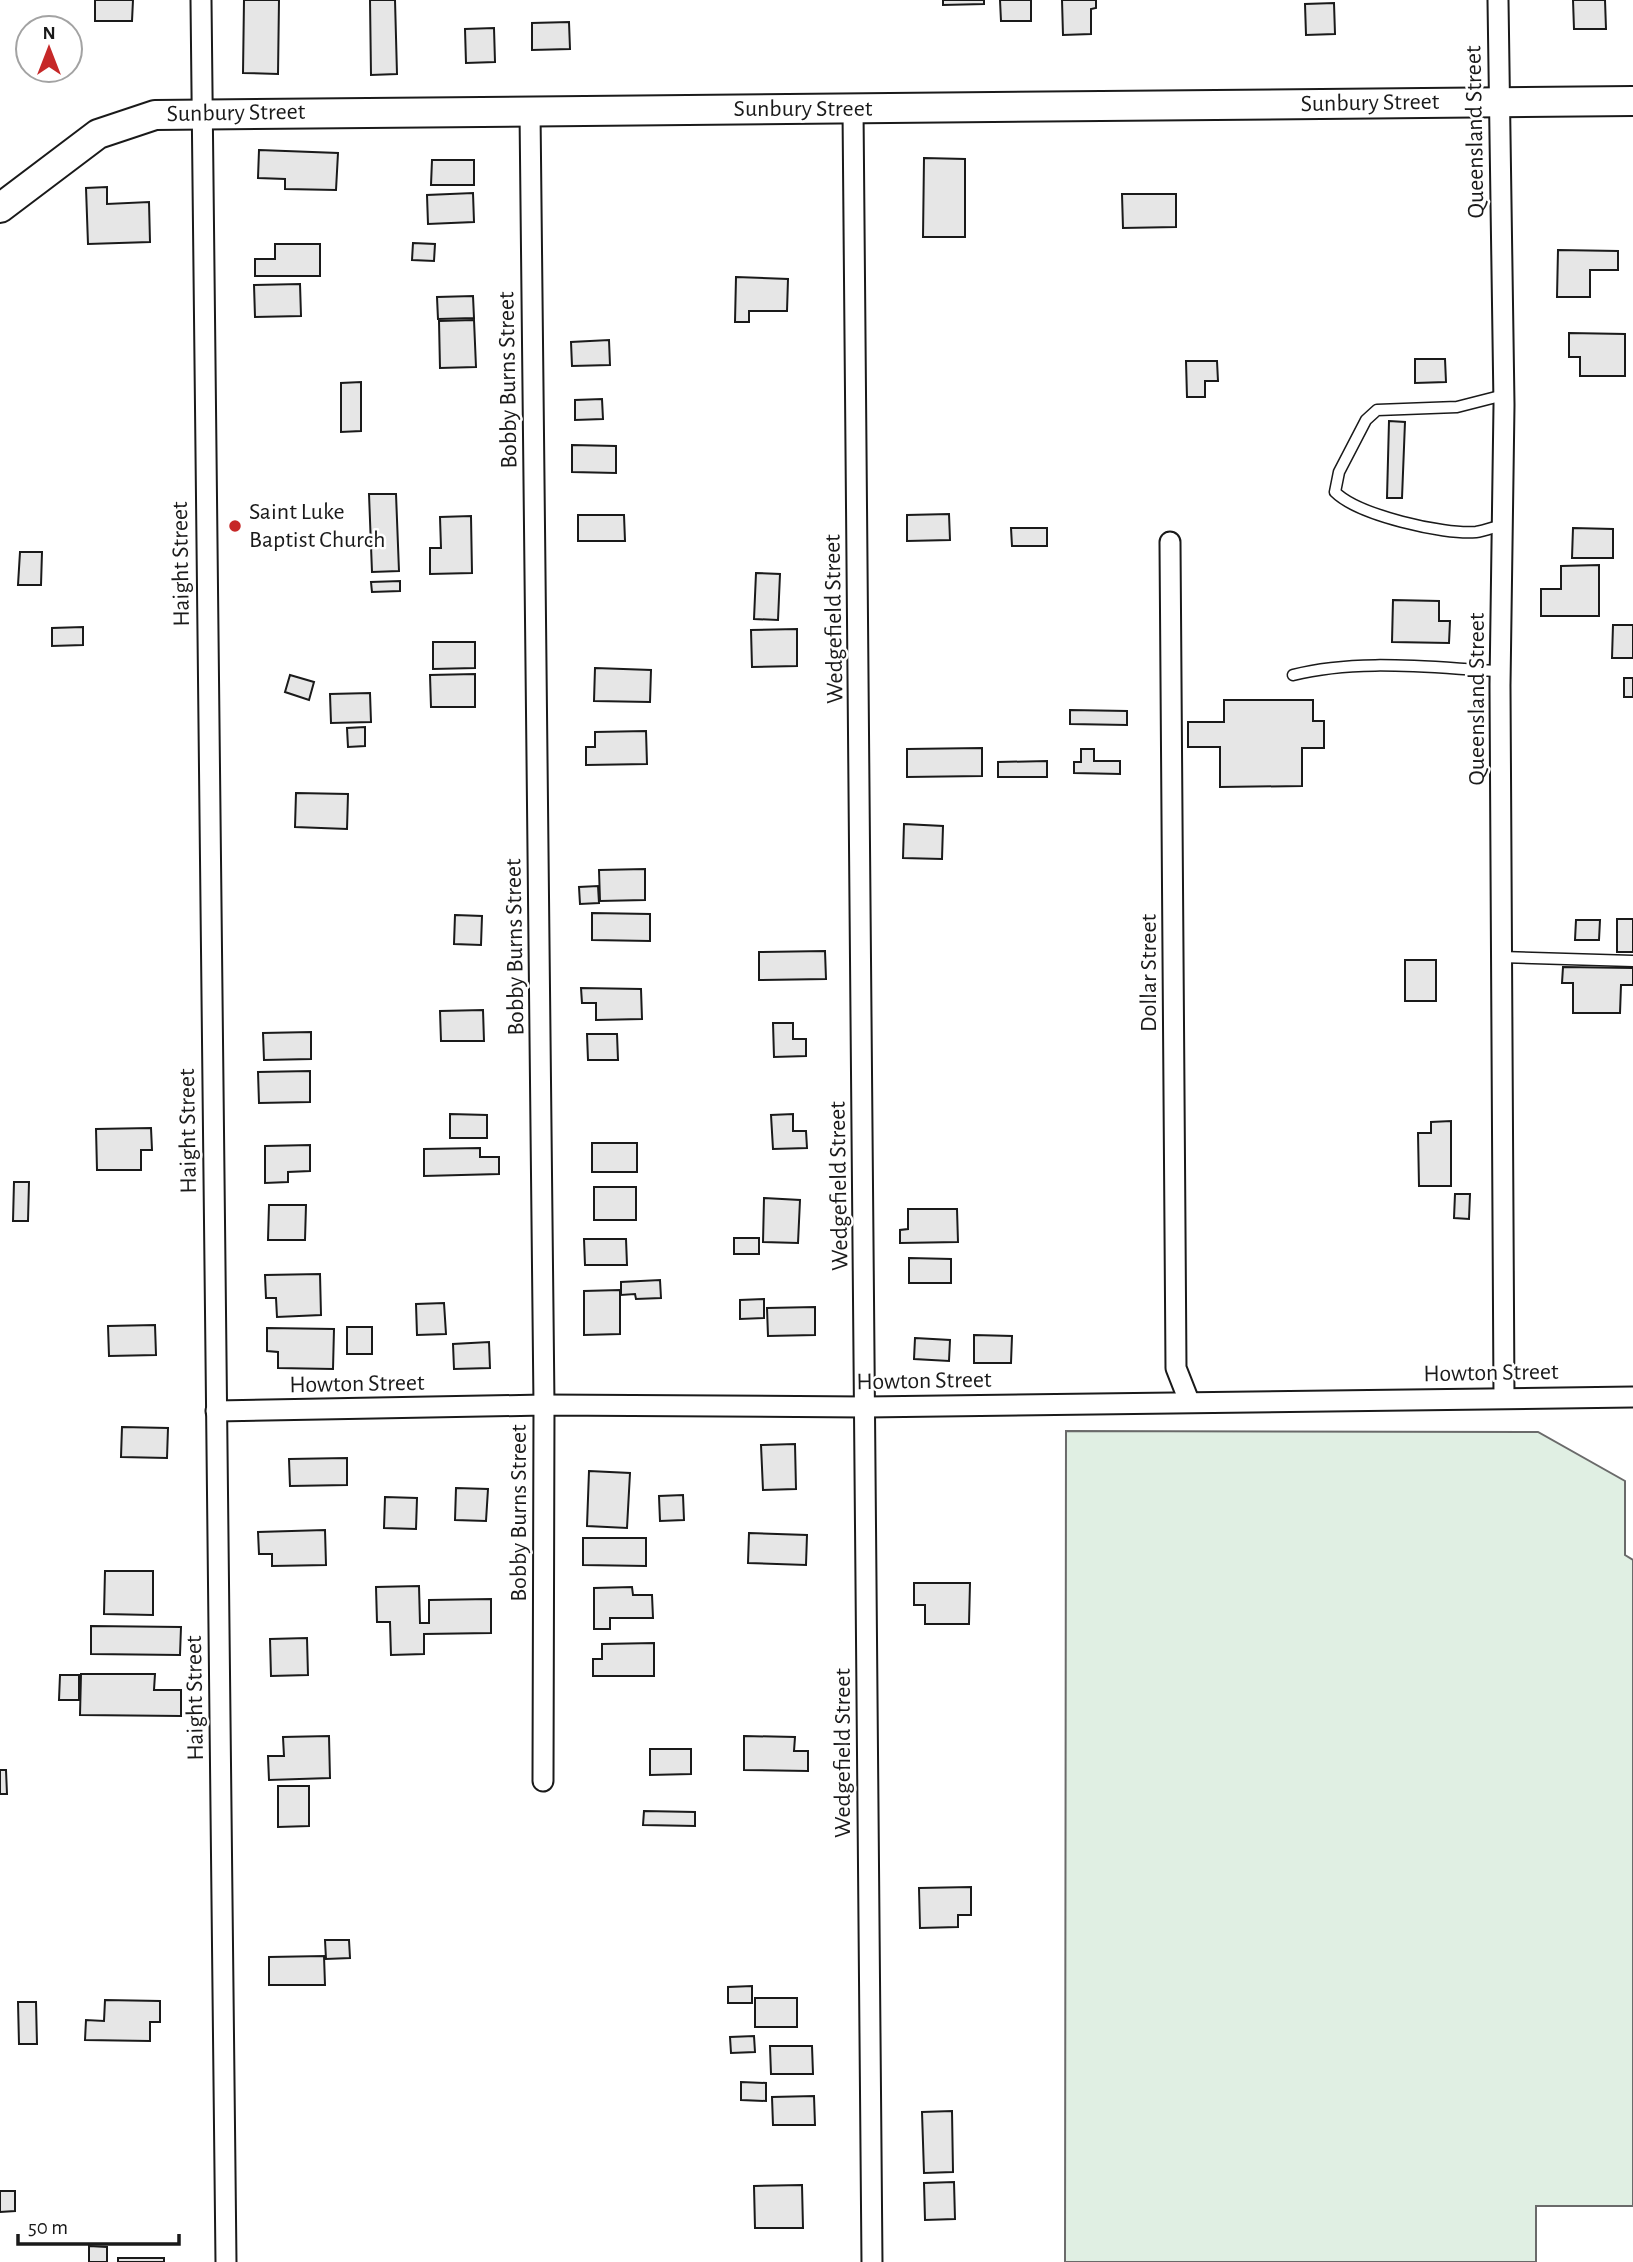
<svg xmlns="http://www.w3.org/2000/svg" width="1633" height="2262" font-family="'Alegreya Sans',sans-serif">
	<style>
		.green { fill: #e0efe3; stroke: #6a6a6a; stroke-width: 2 }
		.building { fill: #e6e6e6; stroke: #1a1a1a; stroke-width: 2 }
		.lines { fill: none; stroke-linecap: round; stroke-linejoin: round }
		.lane-casing { stroke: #1a1a1a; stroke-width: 13 }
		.street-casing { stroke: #1a1a1a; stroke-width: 23 }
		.secondary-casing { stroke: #1a1a1a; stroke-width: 32 }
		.lane { stroke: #fff; stroke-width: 10 }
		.street { stroke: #fff; stroke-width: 19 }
		.secondary { stroke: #fff; stroke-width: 28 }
		.poi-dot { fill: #c62828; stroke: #fff; stroke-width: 2.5 }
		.labels { text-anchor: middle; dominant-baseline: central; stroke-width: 5; stroke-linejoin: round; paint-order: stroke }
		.street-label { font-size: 24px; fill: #1a1a1a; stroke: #fff }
		.poi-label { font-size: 24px; fill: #1a1a1a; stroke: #fff; text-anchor: start }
	</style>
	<rect width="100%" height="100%" fill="#fff"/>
	<!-- green -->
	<polygon class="green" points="1066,1431 1538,1432 1625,1481 1625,1555 1633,1560 1633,2206 1536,2206 1536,2262 1065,2262"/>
	<!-- building -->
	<g class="building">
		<polygon points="95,0 133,0 132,21 95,21"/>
		<polygon points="244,0 279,0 278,74 243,73"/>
		<polygon points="370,0 395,0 397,74 371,75"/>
		<polygon points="943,0 984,0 984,4 943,5"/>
		<polygon points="1000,0 1031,0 1031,21 1001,21"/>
		<polygon points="1062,0 1096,0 1096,8 1091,9 1091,34 1063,35"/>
		<polygon points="1573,0 1605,0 1606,29 1574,29"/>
		<polygon points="1334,3 1335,34 1306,35 1305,4"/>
		<polygon points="569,22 570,49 532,50 532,23"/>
		<polygon points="494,28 495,62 466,63 465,29"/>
		<polygon points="259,150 338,153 336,190 285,189 285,179 258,178"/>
		<polygon points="924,158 965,159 965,237 923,237"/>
		<polygon points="432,160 474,160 474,185 431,185"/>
		<polygon points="107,187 107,204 149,202 150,242 88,244 86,188"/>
		<polygon points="473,193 474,222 428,224 427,195"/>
		<polygon points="1122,194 1176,194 1176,227 1123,228"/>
		<polygon points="413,243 435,244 434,261 412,260"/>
		<polygon points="275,244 320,244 320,276 255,276 255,259 275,259"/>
		<polygon points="1558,250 1618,251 1618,270 1590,270 1590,297 1557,297"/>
		<polygon points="736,277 788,279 787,311 749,311 749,322 735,322"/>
		<polygon points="300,284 301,316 255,317 254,285"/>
		<polygon points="473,296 474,318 438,319 437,297"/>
		<polygon points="474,320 476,367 440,368 439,321"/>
		<polygon points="1569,333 1625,334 1625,376 1580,376 1580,357 1569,357"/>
		<polygon points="609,340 610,365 572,366 571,342"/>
		<polygon points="1415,359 1445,359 1446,382 1415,383"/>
		<polygon points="1186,361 1217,361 1218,381 1205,381 1205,397 1187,397"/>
		<polygon points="361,382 361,431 341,432 341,383"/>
		<polygon points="602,399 603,419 575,420 575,400"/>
		<polygon points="1389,421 1405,422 1402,498 1387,498"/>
		<polygon points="572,445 616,446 616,473 572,472"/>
		<polygon points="369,494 396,494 399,571 372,572"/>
		<polygon points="949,514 950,540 907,541 907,515"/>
		<polygon points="578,515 624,515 625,541 578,541"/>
		<polygon points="471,516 472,573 430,574 430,548 441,548 440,517"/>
		<polygon points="1011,528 1047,528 1047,546 1012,546"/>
		<polygon points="1573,528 1613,529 1613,558 1572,558"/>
		<polygon points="20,552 42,552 41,585 18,585"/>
		<polygon points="1599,565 1599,616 1541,616 1541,589 1561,589 1561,566"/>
		<polygon points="756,573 780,574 778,620 754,619"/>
		<polygon points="400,581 400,591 372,592 371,582"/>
		<polygon points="1393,600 1439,601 1439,621 1450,621 1449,643 1392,642"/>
		<polygon points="1613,625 1633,625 1633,658 1612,658"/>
		<polygon points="83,627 83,645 52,646 52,628"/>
		<polygon points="797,629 797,666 752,667 751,630"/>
		<polygon points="433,642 475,642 475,668 433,669"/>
		<polygon points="595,668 651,670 650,702 594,701"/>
		<polygon points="475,674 475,707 431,707 430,675"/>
		<polygon points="290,675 314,682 309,700 285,692"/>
		<rect x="1624" y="678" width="9" height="19"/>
		<polygon points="370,693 371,722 331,723 330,694"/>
		<polygon points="1224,700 1313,700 1313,721 1324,721 1324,748 1302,748 1302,786 1220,787 1220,747 1188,747 1188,722 1224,722"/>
		<polygon points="1070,710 1127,711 1127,725 1070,724"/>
		<polygon points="365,727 365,746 348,747 347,728"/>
		<polygon points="646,731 647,764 586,765 586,747 595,747 595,732"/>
		<polygon points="982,748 982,776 907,777 907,749"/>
		<polygon points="1081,749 1094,749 1094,761 1120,761 1120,774 1074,773 1074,762 1081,762"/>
		<polygon points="1047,761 1047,777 998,777 998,762"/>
		<polygon points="296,793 348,794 347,829 295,827"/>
		<polygon points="904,824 943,826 942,859 903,858"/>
		<polygon points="645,869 645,900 600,901 599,870"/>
		<polygon points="598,886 599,903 580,904 579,887"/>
		<polygon points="592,913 650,914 650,941 592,940"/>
		<polygon points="455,915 482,916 481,945 454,944"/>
		<rect x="1617" y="919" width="16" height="33"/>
		<polygon points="1576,920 1600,920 1599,940 1575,940"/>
		<polygon points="825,951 826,979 759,980 759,952"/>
		<rect x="1405" y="960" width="31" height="41"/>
		<polygon points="1563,967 1633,968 1633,985 1621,985 1620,1013 1573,1013 1573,983 1562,983"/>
		<polygon points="581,988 641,989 642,1019 596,1020 596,1003 582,1003"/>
		<polygon points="483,1010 484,1041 441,1041 440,1011"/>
		<polygon points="773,1023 793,1023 793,1039 806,1039 806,1056 774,1057"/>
		<polygon points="311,1032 311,1059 264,1060 263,1033"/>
		<polygon points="587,1034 617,1034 618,1060 588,1060"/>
		<polygon points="310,1071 310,1102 259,1103 258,1072"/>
		<polygon points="450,1114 487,1115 487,1138 450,1138"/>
		<polygon points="793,1114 793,1131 806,1131 807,1148 773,1149 771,1115"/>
		<polygon points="1451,1121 1451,1186 1419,1186 1418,1133 1431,1133 1431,1122"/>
		<polygon points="151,1128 152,1150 141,1150 141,1170 97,1170 96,1129"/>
		<rect x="592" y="1143" width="45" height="29"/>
		<polygon points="310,1145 310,1171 288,1172 288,1182 265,1183 265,1146"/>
		<polygon points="480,1148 480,1157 499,1157 499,1174 424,1176 424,1149"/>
		<polygon points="14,1182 29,1182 28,1221 13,1221"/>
		<rect x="594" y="1187" width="42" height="33"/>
		<polygon points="1455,1194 1470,1194 1469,1219 1454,1218"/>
		<polygon points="764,1198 800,1200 798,1243 763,1242"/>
		<polygon points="269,1205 306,1205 305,1240 268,1240"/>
		<polygon points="908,1209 957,1209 958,1242 900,1243 900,1230 908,1229"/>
		<rect x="734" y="1238" width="25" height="16"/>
		<polygon points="584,1239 626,1239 627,1265 585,1265"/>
		<polygon points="909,1258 951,1259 951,1283 909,1283"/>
		<polygon points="320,1274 321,1315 277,1317 276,1298 266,1298 265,1275"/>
		<polygon points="660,1280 661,1298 636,1299 635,1294 621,1295 621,1282"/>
		<polygon points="620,1290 620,1334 584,1335 584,1291"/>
		<polygon points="764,1299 764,1318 740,1319 740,1300"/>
		<polygon points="444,1303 446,1334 417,1335 416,1304"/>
		<polygon points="815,1307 815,1335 768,1336 767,1308"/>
		<polygon points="155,1325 156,1355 109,1356 108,1326"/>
		<rect x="347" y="1327" width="25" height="27"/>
		<polygon points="267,1328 334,1329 333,1369 278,1368 278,1352 267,1351"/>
		<polygon points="974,1335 1012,1336 1011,1363 974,1363"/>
		<polygon points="915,1338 950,1340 949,1361 914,1359"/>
		<polygon points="489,1342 490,1368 454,1369 453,1344"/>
		<polygon points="122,1427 168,1428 167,1458 121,1457"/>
		<polygon points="795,1444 796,1489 763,1490 761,1445"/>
		<polygon points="347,1458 347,1485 290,1486 289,1459"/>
		<polygon points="589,1471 630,1473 627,1528 587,1526"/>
		<polygon points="456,1488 488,1489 486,1521 455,1520"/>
		<polygon points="683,1495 684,1520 660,1521 659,1496"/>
		<polygon points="385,1497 417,1498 416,1529 384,1528"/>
		<polygon points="325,1530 326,1565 272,1566 272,1554 259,1554 258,1532"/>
		<polygon points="749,1533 807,1535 806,1565 748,1563"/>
		<polygon points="583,1538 646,1538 646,1566 583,1565"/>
		<polygon points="105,1571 153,1571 153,1615 104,1614"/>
		<polygon points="914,1583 970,1583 969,1624 925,1624 925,1605 914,1605"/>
		<polygon points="419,1586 420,1623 429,1623 429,1600 491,1599 491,1633 424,1634 424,1654 391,1655 390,1622 377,1622 376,1587"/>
		<polygon points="632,1587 633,1595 652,1595 653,1618 610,1618 610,1629 594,1629 594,1588"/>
		<polygon points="91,1626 181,1627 180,1655 91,1654"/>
		<polygon points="307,1638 308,1675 271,1676 270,1639"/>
		<polygon points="654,1643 654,1676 593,1676 593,1659 602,1659 602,1644"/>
		<polygon points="81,1674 155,1674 154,1690 181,1690 181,1716 80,1715"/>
		<polygon points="60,1675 79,1675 79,1700 59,1700"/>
		<polygon points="329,1736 330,1778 269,1780 268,1756 284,1756 283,1737"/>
		<polygon points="744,1736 795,1737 794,1751 808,1751 808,1771 744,1770"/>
		<polygon points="650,1749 691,1749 691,1774 650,1775"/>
		<polygon points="0,1770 6,1770 7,1794 0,1794"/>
		<polygon points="278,1786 309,1786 309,1826 278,1827"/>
		<polygon points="644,1811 695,1812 695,1826 643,1825"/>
		<polygon points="971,1887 971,1915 958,1915 958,1927 920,1928 919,1888"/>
		<polygon points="325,1940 349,1940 350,1958 326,1959"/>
		<polygon points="324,1956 325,1985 269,1985 269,1957"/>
		<polygon points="752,1986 752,2003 728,2003 728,1987"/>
		<rect x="755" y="1998" width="42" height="29"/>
		<polygon points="105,2000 160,2001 160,2022 150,2022 150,2041 85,2040 86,2020 104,2021"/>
		<polygon points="18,2002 36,2002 37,2044 19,2044"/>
		<polygon points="754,2036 755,2052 731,2053 730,2037"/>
		<polygon points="770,2046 812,2046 813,2074 771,2074"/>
		<polygon points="741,2082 766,2083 766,2101 741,2100"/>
		<polygon points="814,2096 815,2125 773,2125 772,2097"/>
		<polygon points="952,2111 953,2172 924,2173 922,2112"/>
		<polygon points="954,2182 955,2219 925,2220 924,2183"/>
		<polygon points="802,2185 803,2228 755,2228 754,2186"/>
		<polygon points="0,2191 15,2191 15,2211 0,2212"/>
		<polygon points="89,2246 107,2247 107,2262 89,2262"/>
		<rect x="118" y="2258" width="46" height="4"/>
	</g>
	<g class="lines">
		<!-- lane casing -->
		<g class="lane-casing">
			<g id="lane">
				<path d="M1502,525c-8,2 -18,6 -26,7 -33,3 -118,-17 -141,-40l4,-20 27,-52 11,-10 80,-3 47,-12"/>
				<path d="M1293,675c66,-17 140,-7 207,-4"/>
				<polyline points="1501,957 1633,961"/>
			</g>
		</g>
		<!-- street casing -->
		<g class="street-casing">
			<g id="street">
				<polyline points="201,0 226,2262"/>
				<polyline points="1498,0 1504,405 1500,685 1504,1398"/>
				<polyline points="853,109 872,2262"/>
				<polyline points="530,111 544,1405 543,1781"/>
				<polyline points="1170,542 1176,1368 1189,1401"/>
				<polyline points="216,1411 544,1405 866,1407 1633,1397"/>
			</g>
		</g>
		<!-- secondary casing -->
		<g class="secondary-casing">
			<polyline id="secondary" points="0,208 98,134 155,115 1633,101"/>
		</g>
		<!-- lane -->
		<use href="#lane" class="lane"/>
		<!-- street -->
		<use href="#street" class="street"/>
		<!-- secondary -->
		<use href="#secondary" class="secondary"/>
	</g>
	<!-- markers -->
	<circle class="poi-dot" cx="235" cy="526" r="7"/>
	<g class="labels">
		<!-- street labels -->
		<g class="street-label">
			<text transform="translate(1370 103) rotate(-1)">Sunbury Street</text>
			<text x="803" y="109">Sunbury Street</text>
			<text transform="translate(236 113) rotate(-1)">Sunbury Street</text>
			<text transform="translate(1475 132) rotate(-91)">Queensland Street</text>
			<text transform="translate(508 380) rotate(-91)">Bobby Burns Street</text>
			<text transform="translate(181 564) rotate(-91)">Haight Street</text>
			<text transform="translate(834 619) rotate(-91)">Wedgefield Street</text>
			<text transform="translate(1477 699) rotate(-90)">Queensland Street</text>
			<text transform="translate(515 947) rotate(-91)">Bobby Burns Street</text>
			<text transform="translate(1149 973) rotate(-90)">Dollar Street</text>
			<text transform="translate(188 1131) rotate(-91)">Haight Street</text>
			<text transform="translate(839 1186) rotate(-91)">Wedgefield Street</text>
			<text transform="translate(1491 1373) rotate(-1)">Howton Street</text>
			<text transform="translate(924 1381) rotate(-1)">Howton Street</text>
			<text transform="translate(357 1384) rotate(-1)">Howton Street</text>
			<text transform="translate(519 1513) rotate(-90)">Bobby Burns Street</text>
			<text transform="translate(195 1698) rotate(-91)">Haight Street</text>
			<text transform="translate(843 1753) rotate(-90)">Wedgefield Street</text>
		</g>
		<!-- poi labels -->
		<g class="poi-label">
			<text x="249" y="512">Saint Luke<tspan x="249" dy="28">Baptist Church</tspan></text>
		</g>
	</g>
	<!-- north arrow -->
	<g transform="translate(49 49)"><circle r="33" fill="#ffffff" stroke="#a3a3a3" stroke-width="2"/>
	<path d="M0-5L12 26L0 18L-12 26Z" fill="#c62828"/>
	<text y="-10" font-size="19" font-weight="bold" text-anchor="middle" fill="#1a1a1a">N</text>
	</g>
	<!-- scale -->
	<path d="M18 2234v10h161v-10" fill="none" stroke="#1a1a1a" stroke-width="3.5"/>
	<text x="28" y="2234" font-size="21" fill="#1a1a1a" stroke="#ffffff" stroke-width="5" paint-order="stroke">50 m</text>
</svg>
